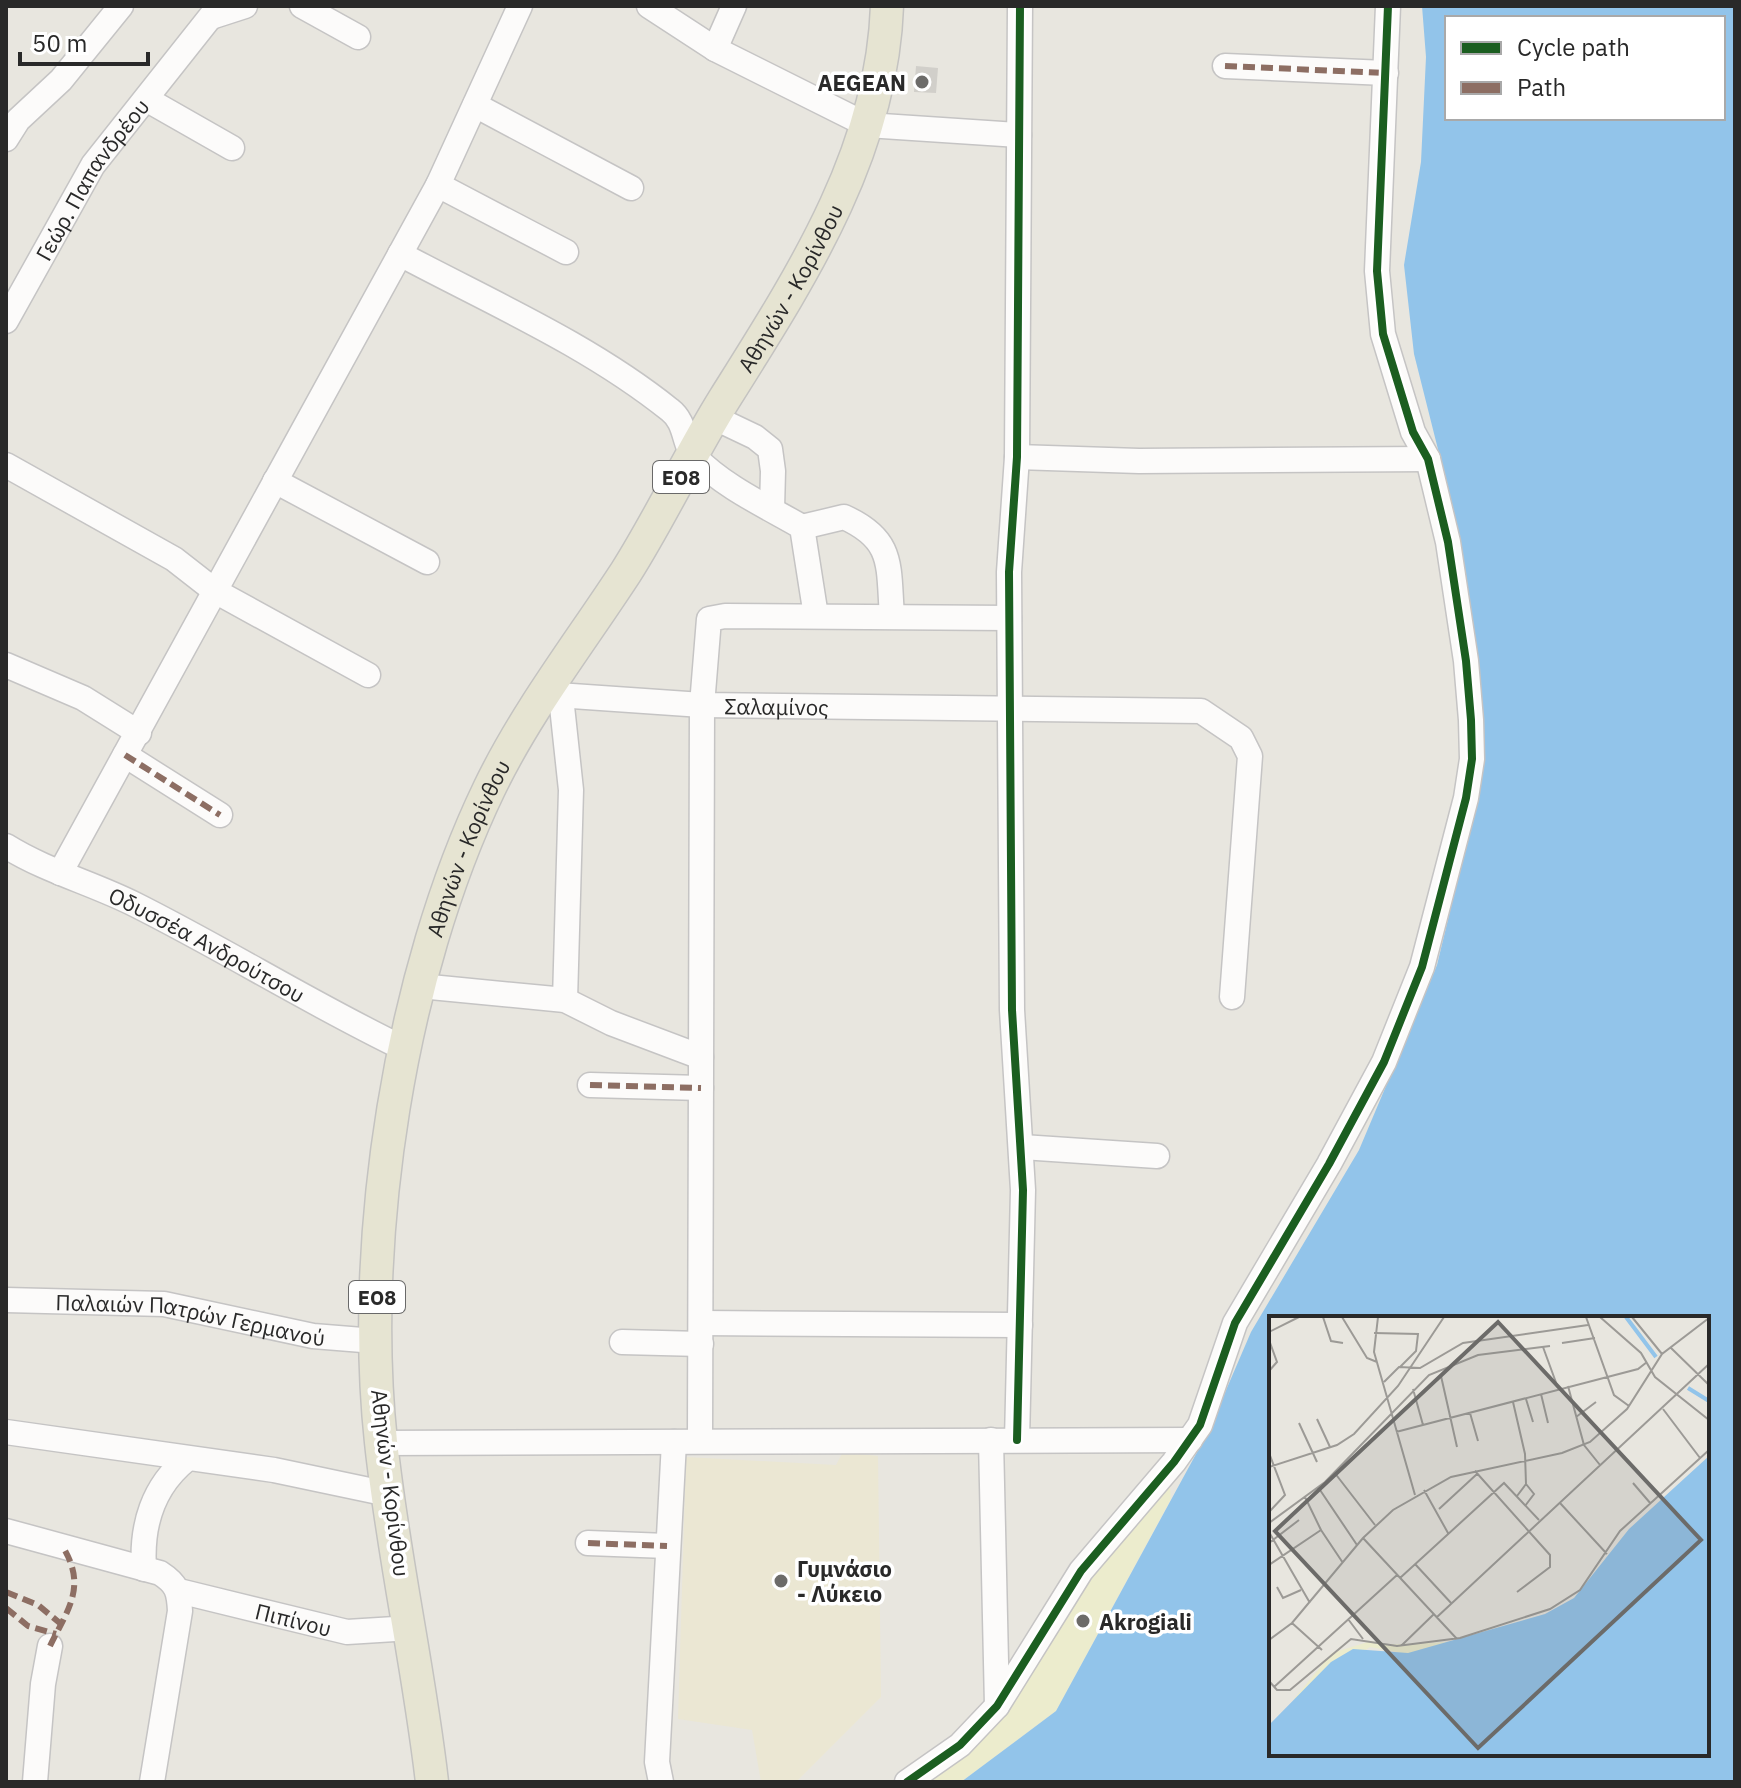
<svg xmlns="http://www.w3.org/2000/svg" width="1741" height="1788" font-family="'IBM Plex Sans',sans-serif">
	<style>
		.education { fill: #ebe7d3 }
		.sand { fill: #ececcd }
		.water { fill: #92c4ea; fill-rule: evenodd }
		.building { fill: #d1cfca }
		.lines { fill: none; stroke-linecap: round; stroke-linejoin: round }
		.minor-casing { stroke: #c5c4c4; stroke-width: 27 }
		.major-casing { stroke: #c4c3c1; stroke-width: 35 }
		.minor { stroke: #fcfbfa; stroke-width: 24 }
		.major { stroke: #e6e4d2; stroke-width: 32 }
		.quiet { stroke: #8d6e63; stroke-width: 6; stroke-dasharray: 12 6; stroke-linecap: butt }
		.cycleway-casing { stroke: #fff; stroke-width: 13 }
		.cycleway { stroke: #1b5e20; stroke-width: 8 }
		.poi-dot { fill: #6c6b69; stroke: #fff; stroke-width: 3 }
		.labels { text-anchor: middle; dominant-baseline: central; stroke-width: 7; stroke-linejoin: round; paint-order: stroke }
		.shield { fill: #fff; stroke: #696969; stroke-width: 2 }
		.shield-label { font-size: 20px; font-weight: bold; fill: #292929 }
		.poi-label { font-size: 22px; font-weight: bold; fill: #292929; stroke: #fff; text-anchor: start }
		.street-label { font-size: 22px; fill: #292929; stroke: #fff }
		.inset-river { fill: none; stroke: #92c4ea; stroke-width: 4 }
		.inset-road { fill: none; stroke: #9c9a96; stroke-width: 2 }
		.view { fill: #6c6b69; fill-opacity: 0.15; stroke: #6c6b69; stroke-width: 4 }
		.inset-edge { fill: none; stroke: #292929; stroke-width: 4 }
	</style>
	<rect width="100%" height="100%" fill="#e8e6df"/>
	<!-- education -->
	<polygon class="education" points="843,1452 878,1456 881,1697 796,1782 761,1782 752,1730 678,1719 686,1457 836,1465"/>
	<!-- sand -->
	<polygon class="sand" points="1170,1487 1171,1499 1056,1711 961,1782 925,1782 982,1735 1125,1531"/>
	<!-- water -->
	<path class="water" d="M1422,6h313v1776h-774l95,-71 152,-279 43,-100 108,-182 78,-185 45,-187 -3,-92 -28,-185 -37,-147 -10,-89 17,-103 5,-105zM1447,18h276v100h-276zM1271,1318h436v436h-436z"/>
	<!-- building -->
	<polygon class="building" points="916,66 938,68 936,93 914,92"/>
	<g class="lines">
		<!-- minor casing -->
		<g class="minor-casing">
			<g id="minor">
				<polyline points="302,6 358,37"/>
				<polyline points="649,6 715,49 867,125 1019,135"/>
				<polyline points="211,17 245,6"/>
				<polyline points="715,49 734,6"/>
				<polyline points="1225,66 1386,73"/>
				<polyline points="146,99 232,148"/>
				<polyline points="475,105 631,188"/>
				<polyline points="6,139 18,120 61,80 121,6"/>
				<polyline points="438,185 566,252"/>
				<path d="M400,254c90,48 189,91 270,156 17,13 13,35 25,47 29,30 71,49 107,70l14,89"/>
				<path id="s1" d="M6,321l87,-156 126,-159"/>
				<polyline points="713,417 755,437 770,449 773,471 772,509"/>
				<polyline points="1017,457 1139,461 1428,459"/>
				<polyline points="6,465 174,559 215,591 368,675"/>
				<polyline points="275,481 427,562"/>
				<path d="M802,527l42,-10c51,23 44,49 48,99"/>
				<polyline points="6,665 83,698 139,733"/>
				<path id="s2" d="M543,694l159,11 499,6 40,27 9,18 -18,241"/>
				<polyline points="561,697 571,790 565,1000"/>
				<polyline points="125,755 220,815"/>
				<path id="s3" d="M6,846c40,25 86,37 128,58 92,46 179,101 271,145"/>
				<polyline points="60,873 438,185 520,6"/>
				<polyline points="420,986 565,1000 611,1023 701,1057"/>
				<polyline points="590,1085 701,1088"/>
				<polyline points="1022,1147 1157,1156"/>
				<path id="s4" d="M6,1300l158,4 149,32 62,5"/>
				<polyline points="701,1323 1020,1325"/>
				<polyline points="622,1342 701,1344"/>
				<polyline points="6,1432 274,1470 388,1494"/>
				<polyline points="991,1440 997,1706"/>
				<polyline points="1017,1440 1023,1190 1012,1010 1009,572 1017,457 1020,6"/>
				<polyline points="700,1441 702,705 709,619 725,616 1009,618"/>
				<polyline points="381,1443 1190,1440"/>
				<path d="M6,1531l154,42c17,11 19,18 20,38l-28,171"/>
				<polyline points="588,1543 667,1546"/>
				<path d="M144,1569c-3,-43 9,-83 43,-110"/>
				<path id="s5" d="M179,1591l168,41 64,-4"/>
				<polyline points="35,1782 43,1684 50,1646"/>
				<polyline points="661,1782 657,1762 674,1442"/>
				<polyline points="907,1782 960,1745 997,1706 1081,1571 1174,1462 1200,1425 1235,1323 1329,1164 1384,1062 1422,967 1466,798 1472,759 1471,720 1466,661 1448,542 1428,459 1413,432 1383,334 1377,271 1388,6"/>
			</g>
		</g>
		<!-- major casing -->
		<g class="major-casing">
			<g id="major">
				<path id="s6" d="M432,1782c-13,-114 -39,-226 -51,-340 -22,-203 19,-468 108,-653 37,-77 90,-145 137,-217 36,-57 64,-118 99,-174 76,-121 157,-245 162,-392"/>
			</g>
		</g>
		<!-- minor -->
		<use href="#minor" class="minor"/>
		<!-- major -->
		<use href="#major" class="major"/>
		<!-- quiet -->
		<g class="quiet">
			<polyline points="1225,66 1386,73"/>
			<polyline points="125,755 220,815"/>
			<polyline points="590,1085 701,1088"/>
			<polyline points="588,1543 667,1546"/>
			<polyline points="6,1592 38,1605 61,1624"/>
			<polyline points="6,1608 28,1626 56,1634"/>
			<path d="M50,1646c18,-37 37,-59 13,-99"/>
		</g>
		<!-- cycleway casing -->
		<g class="cycleway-casing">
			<g id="cycleway">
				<polyline points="1017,1440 1023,1190 1012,1010 1009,572 1017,457 1020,6"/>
				<polyline points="907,1782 960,1745 997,1706 1081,1571 1174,1462 1200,1425 1235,1323 1329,1164 1384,1062 1422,967 1466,798 1472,759 1471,720 1466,661 1448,542 1428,459 1413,432 1383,334 1377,271 1388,6"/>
			</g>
		</g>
		<!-- cycleway -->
		<use href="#cycleway" class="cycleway"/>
	</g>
	<!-- markers -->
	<g class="poi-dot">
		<circle cx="922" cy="82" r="8"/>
		<circle cx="781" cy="1581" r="8"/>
		<circle cx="1083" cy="1621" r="8"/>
	</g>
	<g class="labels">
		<!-- shield labels -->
		<g class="shield">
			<rect x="653" y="461" width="56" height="32" rx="6"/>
			<rect x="349" y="1281" width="56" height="32" rx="6"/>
		</g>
		<g class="shield-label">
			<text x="681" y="477">ΕΟ8</text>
			<text x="377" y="1297">ΕΟ8</text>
		</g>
		<!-- poi labels -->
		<g class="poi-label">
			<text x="906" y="82" text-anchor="end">AEGEAN</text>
			<text x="797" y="1568">Γυμνάσιο<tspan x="797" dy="25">- Λύκειο</tspan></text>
			<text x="1099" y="1621">Akrogiali</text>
		</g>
		<!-- street labels -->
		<g class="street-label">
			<text stroke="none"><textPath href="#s1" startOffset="166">Γεώρ. Παπανδρέου</textPath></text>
			<text stroke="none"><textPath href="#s6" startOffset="1598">Αθηνών - Κορίνθου</textPath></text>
			<text stroke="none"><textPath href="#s2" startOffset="234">Σαλαμίνος</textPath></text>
			<text stroke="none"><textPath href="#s6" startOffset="950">Αθηνών - Κορίνθου</textPath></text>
			<text stroke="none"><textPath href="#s3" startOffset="224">Οδυσσέα Ανδρούτσου</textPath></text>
			<text stroke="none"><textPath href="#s4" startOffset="186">Παλαιών Πατρών Γερμανού</textPath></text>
			<text transform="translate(391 1483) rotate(83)">Αθηνών - Κορίνθου</text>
			<text stroke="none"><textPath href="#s5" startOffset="118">Πιπίνου</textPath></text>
		</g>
	</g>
	<!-- overview -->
	<g transform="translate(1269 1316)">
		<rect width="440" height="440" fill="#e8e6df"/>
		<path d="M102,325l12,4 66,-3 -41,12 -38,-7 -77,53 39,-47z" fill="#ececcd"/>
		<path d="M440,140v299h-440v-30l62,-63 22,-13 55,4 137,-39 29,-16 55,-69z" fill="#92c4ea"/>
		<path class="inset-river" d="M357,1l30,40M419,72l21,13"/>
		<path class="inset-road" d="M54,1l8,24 12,2M73,1l25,41 10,4M109,1l-4,35 41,143M317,1l28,78 15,11M331,1l41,36 14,24 54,43M363,1l30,37M0,16l30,-15M105,17l44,1 -2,17 -16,16M0,24l8,22 -8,9M293,27l33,-5M274,31l15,41M401,31l39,38M172,60l16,71M115,66l15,-15 21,1 43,-25 125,-18M299,70l16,59 16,20M144,73l10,36M272,78l7,29M257,83l7,23M244,86l12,52 1,30 -9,12M394,93l37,49M201,97l8,28M307,101l20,-15M48,103l13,28M30,107l18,39M127,116l242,-63 9,-7M0,137l16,42 -16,17M0,151l68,-22 17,-11 44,-48 46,-69M206,155l75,84v12l-33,25M65,156l41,53M364,167l18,21M49,171l39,58M155,174l24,43M291,187l47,51M256,190l9,-12 -8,-10M170,193l38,-35M0,207l56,-41 104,-107 49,-20 72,-9M52,214l22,33M0,216l41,71M94,222l94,101M0,227l30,-23M146,248l37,40M0,249l52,-35 -16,-33M131,262l104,-95 35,37M8,271l6,11 18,-8M168,301l272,-253M79,303l15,20M23,307l30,27M0,324l23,-17 71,-85 30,-28 58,-33 111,-24 28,-11 37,-33 35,-55 47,-36M132,330l33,-32M0,365l8,9h13l61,-51 46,7 63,-8 90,-29 30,-19 40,-59 89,-81M5,371l123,-112"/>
		<path class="view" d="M229,6l203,218 -223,208 -203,-217z"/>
		<rect width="440" height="440" class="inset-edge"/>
	</g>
	<!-- border -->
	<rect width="1741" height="1788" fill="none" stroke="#292929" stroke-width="16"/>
	<!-- legend -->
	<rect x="1445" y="16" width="280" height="104" fill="#ffffff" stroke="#a9a9a9" stroke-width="2"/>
	<rect x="1461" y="42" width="40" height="12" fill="#1b5e20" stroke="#a9a9a9" stroke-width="2"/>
	<text x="1517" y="56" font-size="24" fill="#292929">Cycle path</text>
	<rect x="1461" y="82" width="40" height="12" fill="#8d6e63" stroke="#a9a9a9" stroke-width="2"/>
	<text x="1517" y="96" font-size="24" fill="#292929">Path</text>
	<!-- scale -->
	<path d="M20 52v12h128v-12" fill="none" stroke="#292929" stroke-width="4"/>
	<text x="32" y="52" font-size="24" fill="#292929" stroke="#ffffff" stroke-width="6" paint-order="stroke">50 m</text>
</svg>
